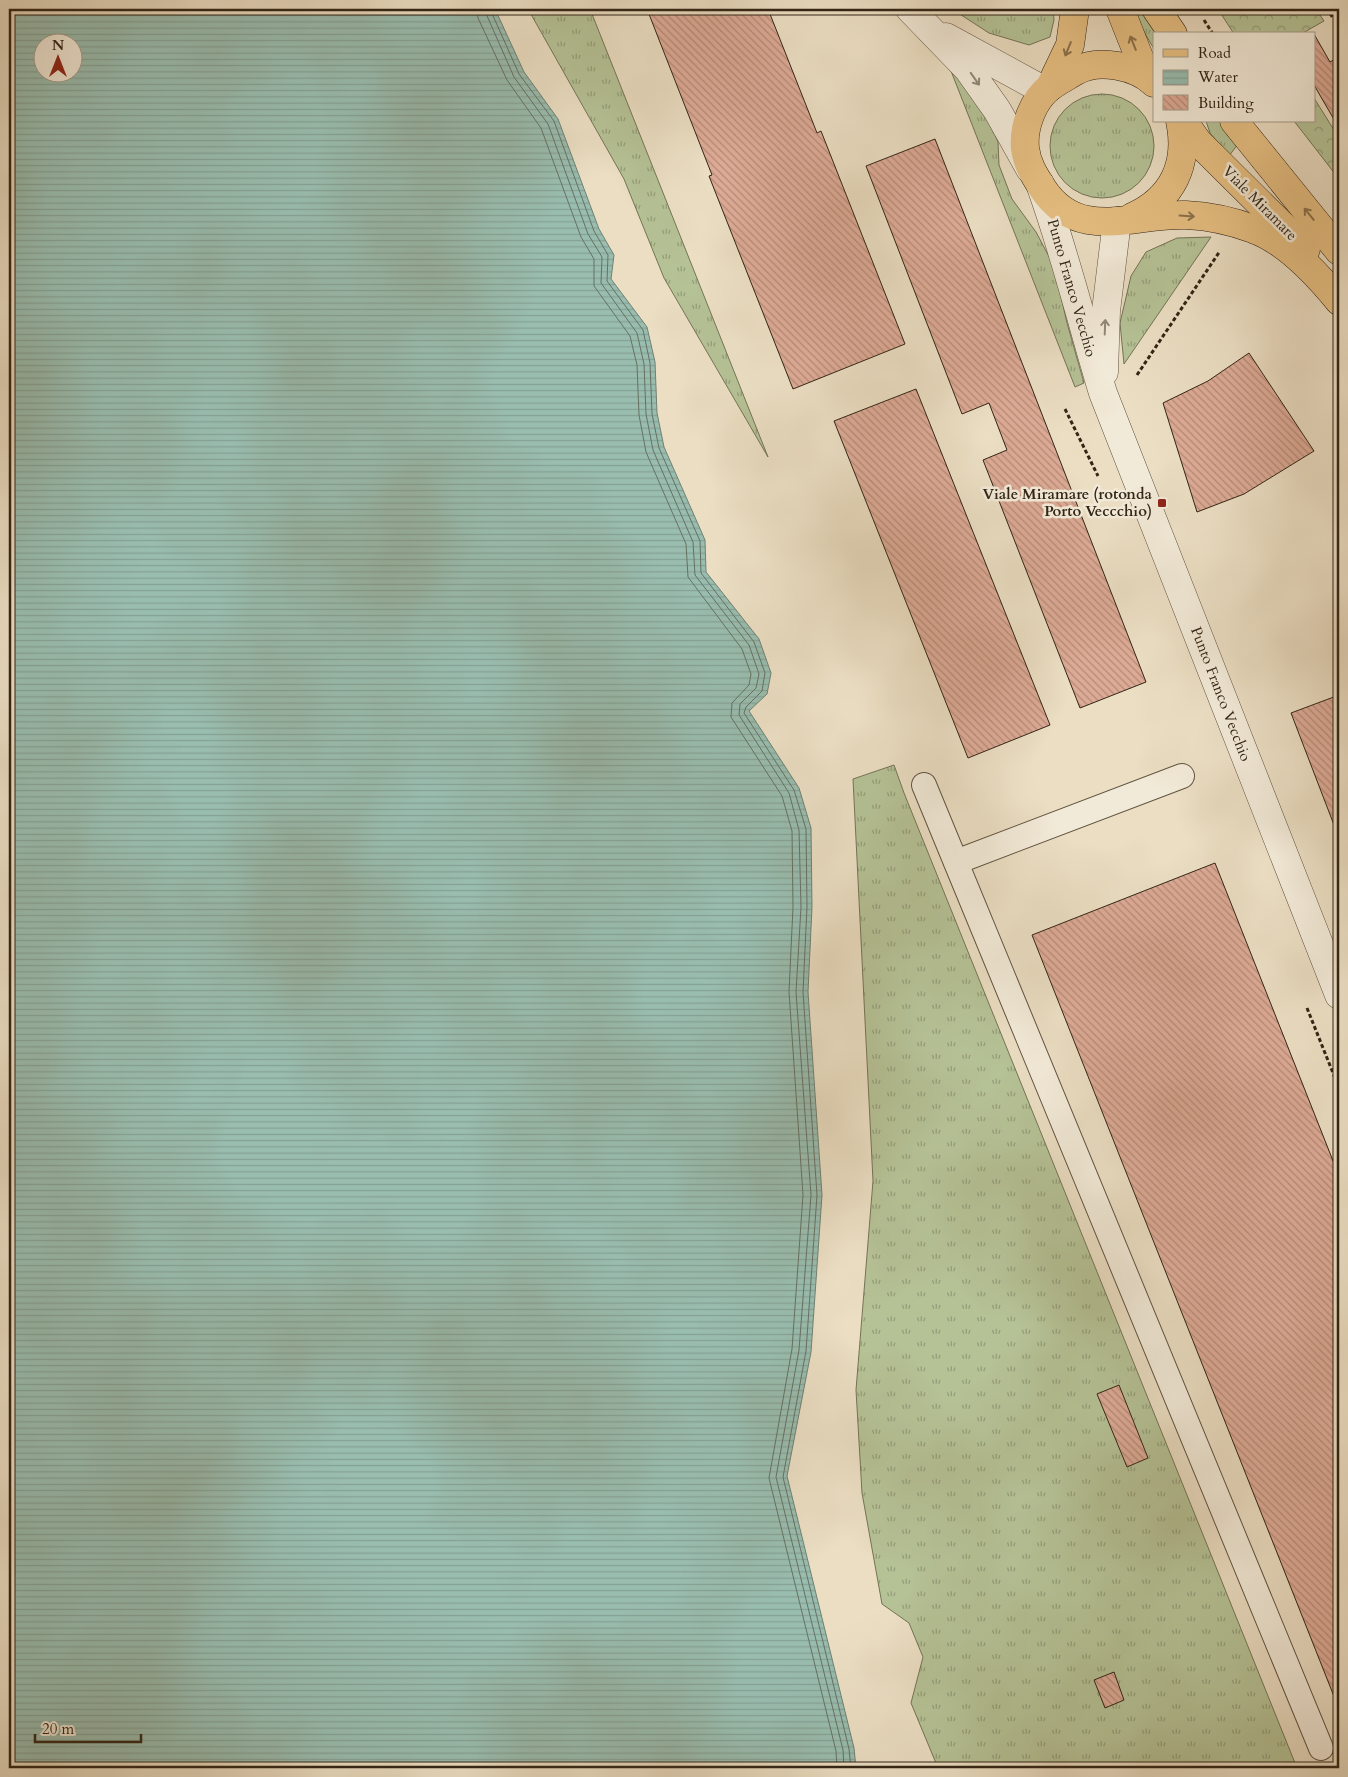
<svg xmlns="http://www.w3.org/2000/svg" width="1348" height="1777" font-family="Cardo,serif">
	<style>
		.grass { fill: url(#grass-tufts); stroke: #747456 }
		.forest { fill: url(#forest-crowns); stroke: #747456 }
		.water { fill: url(#water-rules); stroke: #708072; fill-rule: evenodd }
		.lines { fill: none; stroke-linecap: round; stroke-linejoin: round }
		.shore { stroke: #667162; stroke-width: 1 }
		.ferry { stroke: #515344; stroke-width: 1; stroke-dasharray: 6 5; stroke-linecap: butt }
		.building { fill: url(#building-back-hatch); stroke: #322516 }
		.pedestrian-casing { stroke: #605341; stroke-width: 26 }
		.minor-casing { stroke: #605341; stroke-width: 29 }
		.primary-casing { stroke: #322516; stroke-width: 29 }
		.path { stroke: #322516; stroke-width: 3; stroke-dasharray: 4 2.5; stroke-linecap: butt }
		.pedestrian { stroke: #f2ead8; stroke-width: 24 }
		.minor { stroke: #f2ead8; stroke-width: 28 }
		.primary { stroke: #e6bf82; stroke-width: 28 }
		.rail { stroke: #322516; stroke-width: 4; stroke-dasharray: 9 9; stroke-linecap: butt }
		.oneway { stroke: #8c724c }
		.oneway2 { stroke: #928877 }
		.poi-dot { fill: #8f2418; stroke: #f2ead8; stroke-width: 2 }
		.labels { text-anchor: middle; dominant-baseline: central; stroke-width: 5; stroke-linejoin: round; paint-order: stroke }
		.street-label { font-size: 15px; fill: #322516; stroke: #f2ead8 }
		.poi-label { font-size: 15px; font-weight: bold; fill: #322516; stroke: #f2ead8; text-anchor: end }
	</style>
	<defs>
		<pattern id="grass-tufts" width="24" height="20" patternUnits="userSpaceOnUse" patternTransform="scale(1.25)"><rect width="24" height="20" fill="#b5c296"/><path d="M3 7l-1-3M5 7V3M7 7l1-3M15 17l-1-3M17 17v-4M19 17l1-3" fill="none" stroke="#949d79"/></pattern>
		<pattern id="forest-crowns" width="20" height="18" patternUnits="userSpaceOnUse" patternTransform="scale(1.25)"><rect width="20" height="18" fill="#b5c296"/><path d="M2 6a3 3 0 1 1 6 0M12 15a3 3 0 1 1 6 0" fill="none" stroke="#949d79"/></pattern>
		<pattern id="water-rules" width="6" height="5" patternUnits="userSpaceOnUse" patternTransform="scale(1.25)"><rect width="6" height="5" fill="#99bdaf"/><path d="M0 2.5h6" fill="none" stroke="#84a296"/></pattern>
		<pattern id="building-back-hatch" width="6" height="6" patternUnits="userSpaceOnUse" patternTransform="scale(1.25)"><rect width="6" height="6" fill="#ddaa95"/><path d="M-1 5l2 2M0 0l6 6M5-1l2 2" fill="none" stroke="#b48a79"/></pattern>
	</defs>
	<rect width="100%" height="100%" fill="#ebdec3"/>
	<filter id="stains"><feTurbulence type="fractalNoise" baseFrequency=".004" numOctaves="4"/><feColorMatrix values="0 0 0 0 .2 0 0 0 0 .09 0 0 0 0 .02 0 0 0 .5 -.17"/></filter>
	<radialGradient id="worn" r=".72"><stop offset=".6" stop-color="#630" stop-opacity="0"/><stop offset="1" stop-color="#630" stop-opacity=".3"/></radialGradient>
	<!-- grass -->
	<g class="grass">
		<polygon points="528,9 590,9 768,457 664,278 624,179"/>
		<polygon points="952,9 1053,9 1054,20 1050,37 1029,45 989,33"/>
		<polygon points="1131,9 1146,9 1163,34 1154,34 1154,49"/>
		<polygon points="951,71 984,108 998,142 999,165 1012,199 1036,232 1054,266 1067,323 1084,383 1075,387"/>
		<circle cx="1102" cy="146" r="52"/>
		<polygon points="1206,121 1223,121 1238,144 1229,156 1210,133"/>
		<polygon points="1211,237 1124,364 1120,323 1131,276 1146,252 1177,238"/>
		<polygon points="894,765 904,793 1297,1768 938,1768 911,1703 923,1657 909,1623 882,1604 862,1493 856,1390 873,1181 853,779"/>
	</g>
	<!-- forest -->
	<g class="forest">
		<polygon points="1218,9 1316,9 1324,21 1301,34 1234,34"/>
		<polygon points="1314,98 1339,138 1339,179 1294,121 1314,121"/>
	</g>
	<!-- water -->
	<path class="water" d="M9,9h486l29,63 34,47 41,110 15,26 -3,24 36,48 8,35 2,51 7,34 41,93 1,32 53,67 12,34 -4,21 -18,17 50,77 12,40 1,79 -4,85 14,203 -11,157 -24,124 67,272 2,20h-847zM42,42h30v30h-30z"/>
	<g class="lines">
		<!-- shore -->
		<g class="shore">
			<polyline points="477,9 478,18 507,80 541,128 581,237 594,259 594,286 630,336 637,365 639,415 646,452 686,544 688,577 742,649 751,674 749,685 732,703 731,717 782,796 792,831 793,907 789,992 803,1195 792,1349 769,1478 836,1751 837,1768"/>
			<polyline points="484,9 514,77 548,124 588,234 602,257 601,283 637,333 644,364 646,414 653,450 693,542 695,575 749,645 759,674 756,688 740,704 739,715 789,793 799,830 801,907 796,992 811,1195 799,1350 776,1477 843,1750 844,1768"/>
			<polyline points="490,9 519,74 554,121 594,231 608,255 607,281 643,330 650,363 652,414 659,448 700,541 701,573 754,642 765,673 762,691 746,707 744,713 794,790 806,829 807,907 803,992 817,1195 806,1351 783,1477 849,1749 851,1768"/>
		</g>
		<!-- ferry -->
		<polyline class="ferry" points="9,1758 14,1768"/>
	</g>
	<!-- building -->
	<g class="building">
		<polygon points="647,9 768,9 817,133 821,131 905,344 793,389 709,176 712,175"/>
		<polygon points="1314,34 1330,62 1339,57 1339,128 1314,85"/>
		<polygon points="935,139 1146,682 1080,708 983,460 1007,450 989,403 962,414 866,166"/>
		<polygon points="1249,353 1314,451 1244,494 1197,512 1163,403 1208,381"/>
		<polygon points="916,389 1050,725 968,758 834,421"/>
		<polygon points="1339,695 1339,838 1291,713"/>
		<polygon points="1215,863 1339,1176 1339,1709 1032,935"/>
		<polygon points="1119,1385 1148,1458 1127,1467 1097,1394"/>
		<polygon points="1114,1672 1124,1700 1105,1708 1094,1680"/>
	</g>
	<g class="lines">
		<!-- pedestrian casing -->
		<g class="pedestrian-casing">
			<g id="pedestrian">
				<polyline points="924,785 1321,1748"/>
				<polyline points="956,862 1182,776"/>
			</g>
		</g>
		<!-- minor casing -->
		<g class="minor-casing">
			<g id="minor">
				<polyline points="910,9 968,69 997,110 1030,169"/>
				<polyline points="946,37 1045,91"/>
				<path d="M1040,184c25,69 42,140 63,209l236,602"/>
				<polyline points="1104,372 1106,311 1117,221"/>
			</g>
		</g>
		<!-- primary casing -->
		<g class="primary-casing">
			<g id="primary">
				<polyline points="1120,9 1147,77"/>
				<polyline points="1156,9 1173,34"/>
				<path d="M1154,83c-18,-17 -55,-25 -78,-12 -8,5 -18,10 -26,16 -17,13 -27,40 -25,61 2,16 9,27 18,41 36,54 90,24 143,26 22,1 46,6 67,14 34,12 64,45 86,72"/>
				<polyline points="1050,87 1070,45 1075,9"/>
				<polyline points="1183,121 1198,142 1306,249"/>
				<polyline points="1234,121 1339,251"/>
				<path d="M1132,217c41,-18 57,-53 48,-96"/>
			</g>
		</g>
		<!-- path -->
		<g class="path">
			<polyline points="1204,20 1213,34"/>
			<polyline points="1137,375 1220,251"/>
			<polyline points="1065,409 1098,476"/>
			<polyline points="1307,1008 1339,1088"/>
		</g>
		<!-- pedestrian -->
		<use href="#pedestrian" class="pedestrian"/>
		<!-- minor -->
		<use href="#minor" class="minor"/>
		<!-- primary -->
		<use href="#primary" class="primary"/>
		<!-- rail -->
		<polyline class="rail" points="1328,9 1339,27"/>
	</g>
	<!-- one-way arrows -->
	<defs><path id="oneway-shaft" d="M-6 0H5M1.5-3L5.5 0L1.5 3" fill="none" stroke-width="1.6" stroke-linecap="round" stroke-linejoin="round" transform="scale(1.25)"/></defs>
	<g class="oneway">
		<use href="#oneway-shaft" transform="translate(1133 43) rotate(-112)"/>
		<use href="#oneway-shaft" transform="translate(1068 49) rotate(112)"/>
		<use href="#oneway-shaft" transform="translate(1309 214) rotate(-129)"/>
		<use href="#oneway-shaft" transform="translate(1187 216) rotate(4)"/>
	</g>
	<g class="oneway2">
		<use href="#oneway-shaft" transform="translate(975 79) rotate(55)"/>
		<use href="#oneway-shaft" transform="translate(1105 327) rotate(-88)"/>
	</g>
	<!-- markers -->
	<rect class="poi-dot" x="1157" y="498" width="10" height="10" rx="2.5"/>
	<g class="labels">
		<!-- street labels -->
		<g class="street-label">
			<text transform="translate(1260 203) rotate(45)">Viale Miramare</text>
			<text transform="translate(1072 288) rotate(74)">Punto Franco Vecchio</text>
			<text transform="translate(1221 694) rotate(69)">Punto Franco Vecchio</text>
		</g>
		<!-- poi labels -->
		<g class="poi-label">
			<text x="1152" y="494">Viale Miramare (rotonda<tspan x="1152" dy="17">Porto Veccchio)</tspan></text>
		</g>
	</g>
	<!-- margin -->
	<rect width="1348" height="1777" fill="none" stroke="#ebdec3" stroke-width="30"/>
	<rect x="10" y="10" width="1328" height="1757" fill="none" stroke="#322516" stroke-width="2.5"/>
	<rect x="15" y="15" width="1318" height="1747" fill="none" stroke="#322516"/>
	<!-- legend -->
	<rect x="1153" y="32" width="162" height="90" fill="#f2ead8" stroke="#a59b8a"/>
	<rect x="1163" y="49" width="25" height="8" fill="#e6bf82" stroke="#a59b8a"/>
	<text x="1198" y="58" font-size="15" fill="#322516">Road</text>
	<rect x="1163" y="70" width="25" height="15" fill="url(#water-rules)" stroke="#a59b8a"/>
	<text x="1198" y="82" font-size="15" fill="#322516">Water</text>
	<rect x="1163" y="95" width="25" height="15" fill="url(#building-back-hatch)" stroke="#a59b8a"/>
	<text x="1198" y="108" font-size="15" fill="#322516">Building</text>
	<!-- north arrow -->
	<g transform="translate(58 58)"><circle r="24" fill="#f2ead8" stroke="#a59b8a"/>
	<path d="M0-4L9 19L0 12L-9 19Z" fill="#8f2418"/>
	<text y="-8" font-size="14" font-weight="bold" text-anchor="middle" fill="#322516">N</text>
	</g>
	<!-- scale -->
	<path d="M35 1734v8h106v-8" fill="none" stroke="#322516" stroke-width="2.5"/>
	<text x="42" y="1734" font-size="15" fill="#322516" stroke="#f2ead8" stroke-width="4" paint-order="stroke">20 m</text>
	<rect width="100%" height="100%" filter="url(#stains)"/>
	<rect width="100%" height="100%" fill="url(#worn)"/>
</svg>
